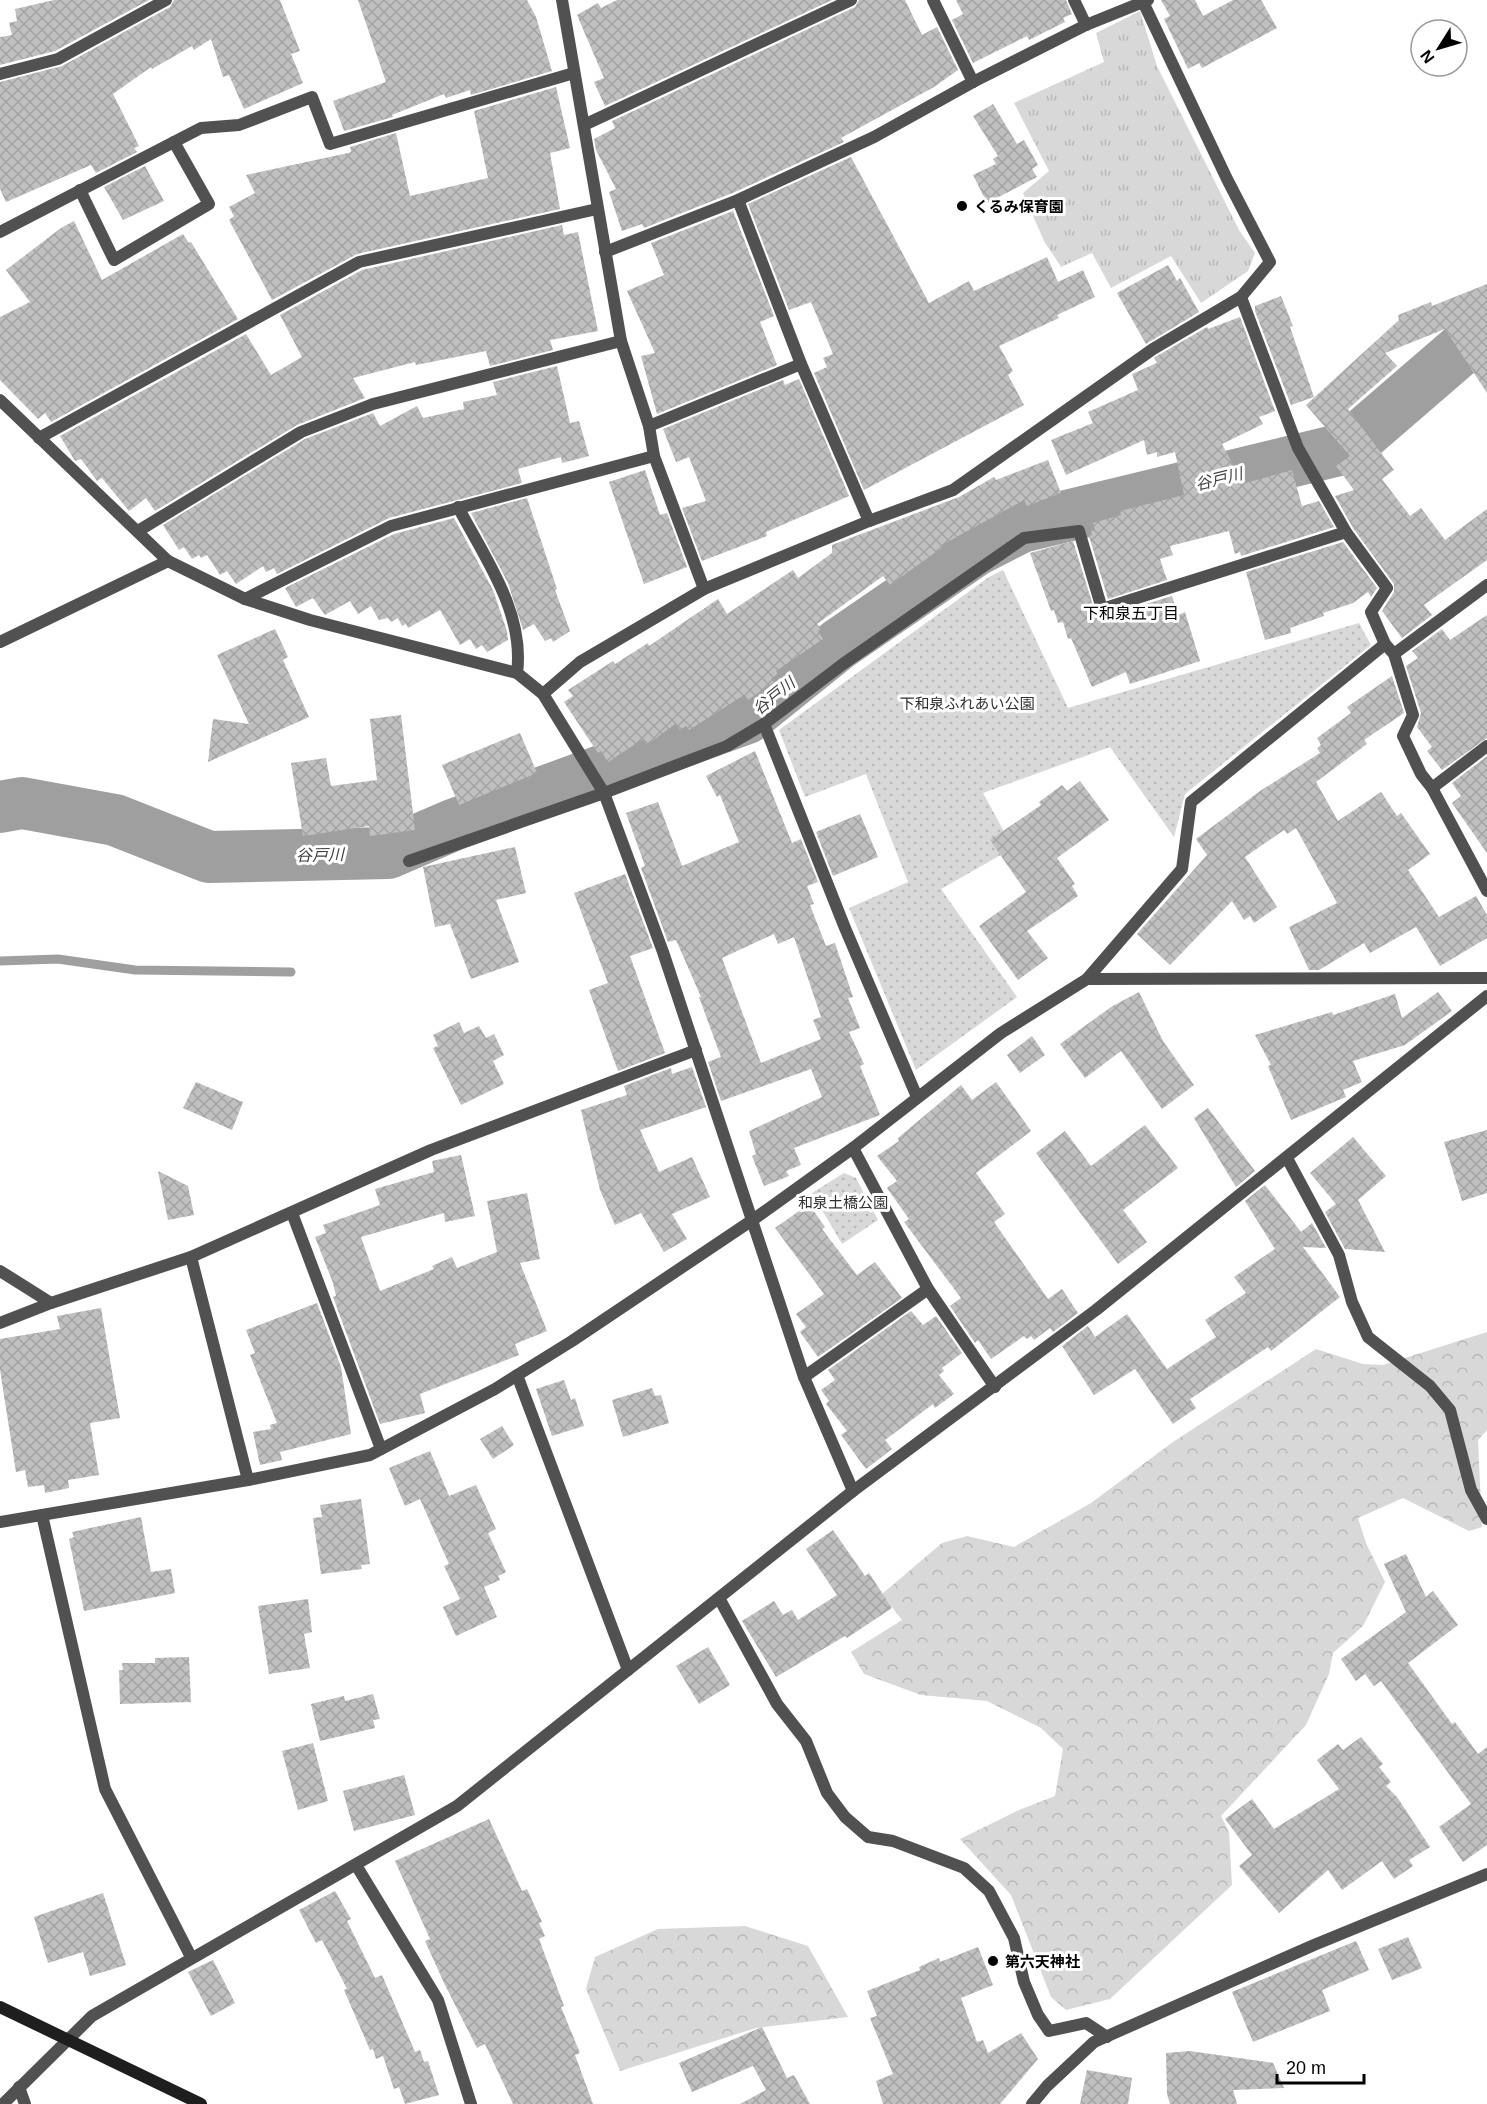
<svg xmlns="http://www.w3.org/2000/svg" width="1487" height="2104" font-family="Helvetica,'Noto Sans JP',sans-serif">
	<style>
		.grass { fill: url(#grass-tufts) }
		.forest { fill: url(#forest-crowns) }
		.park { fill: url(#park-dots) }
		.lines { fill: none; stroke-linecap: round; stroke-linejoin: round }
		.stream { stroke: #9f9f9f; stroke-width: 9 }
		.river { stroke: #9f9f9f; stroke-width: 52 }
		.building { fill: url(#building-cross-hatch); fill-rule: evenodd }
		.lane { stroke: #515151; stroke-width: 12 }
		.street { stroke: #515151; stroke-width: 12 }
		.secondary { stroke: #1e1e1e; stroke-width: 12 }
		.poi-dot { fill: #000; stroke: #fff; stroke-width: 2 }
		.labels { text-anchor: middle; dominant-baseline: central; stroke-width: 6; stroke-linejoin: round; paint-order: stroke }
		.poi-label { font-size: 15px; font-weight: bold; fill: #000; stroke: #fff; text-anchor: start }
		.park-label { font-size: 15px; fill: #2f2f2f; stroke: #fff }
		.water-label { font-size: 16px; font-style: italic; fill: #404040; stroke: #fff }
		.neighbourhood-label { font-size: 16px; fill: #000; stroke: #fff }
	</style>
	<defs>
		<pattern id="grass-tufts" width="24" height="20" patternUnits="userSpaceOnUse" patternTransform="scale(1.5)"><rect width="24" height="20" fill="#d8d8d8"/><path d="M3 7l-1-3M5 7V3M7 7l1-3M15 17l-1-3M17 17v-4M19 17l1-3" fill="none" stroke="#b8b8b8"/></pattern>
		<pattern id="forest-crowns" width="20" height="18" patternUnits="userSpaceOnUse" patternTransform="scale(1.5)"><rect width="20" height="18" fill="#d8d8d8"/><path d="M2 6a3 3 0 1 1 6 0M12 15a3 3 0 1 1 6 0" fill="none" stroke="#b8b8b8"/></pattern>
		<pattern id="park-dots" width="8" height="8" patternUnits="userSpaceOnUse" patternTransform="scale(1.5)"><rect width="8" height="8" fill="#d8d8d8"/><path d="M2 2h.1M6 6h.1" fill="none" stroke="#b8b8b8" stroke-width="1.8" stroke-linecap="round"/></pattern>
		<pattern id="building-cross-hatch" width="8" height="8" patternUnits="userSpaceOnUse" patternTransform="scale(1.5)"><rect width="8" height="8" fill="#c0c0c0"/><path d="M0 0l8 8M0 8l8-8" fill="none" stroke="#a3a3a3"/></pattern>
	</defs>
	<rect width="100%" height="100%" fill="#fff"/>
	<!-- grass -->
	<polygon class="grass" points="1140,11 1157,66 1239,230 1255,253 1248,271 1201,303 1171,256 1111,288 1092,253 1061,267 1044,241 1023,193 1049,171 1014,103 1104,62 1096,33"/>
	<!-- forest -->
	<g class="forest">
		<polygon points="1487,1332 1487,1430 1478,1440 1482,1527 1469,1531 1403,1498 1358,1518 1366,1543 1385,1582 1363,1626 1333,1653 1329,1674 1306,1725 1221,1816 1229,1832 1232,1885 1110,1999 1066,2010 1051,1997 1011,1895 960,1839 1019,1810 1055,1796 1063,1749 1041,1728 987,1701 921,1695 864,1674 851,1652 902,1620 882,1594 942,1543 967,1536 1014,1547 1091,1503 1173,1442 1316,1349 1363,1364 1383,1365"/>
		<polygon points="745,1926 808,1946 848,2017 756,2028 620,2071 586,1989 595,1957 658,1929"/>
	</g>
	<!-- park -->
	<g class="park">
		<polygon points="1003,570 1068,708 1359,623 1371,645 1185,794 1174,837 1110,747 983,793 1013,848 941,889 1017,997 916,1070 849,908 908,882 866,774 805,797 779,730 989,577"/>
		<polygon points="844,1173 856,1178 878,1220 842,1244 812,1193"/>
	</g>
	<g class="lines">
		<!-- stream -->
		<polyline class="stream" points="0,961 58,959 135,970 291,972"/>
		<!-- river -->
		<polyline class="river" points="0,807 22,803 115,820 209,857 388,853 453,825 747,718 839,644 976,550 1021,527 1347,448 1464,347 1487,336"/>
	</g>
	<!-- building -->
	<g class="building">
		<polygon points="54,0 149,0 55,51 0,65 0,37 12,35 9,23 17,21 15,9"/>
		<polygon points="174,0 280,0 300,51 291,54 303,83 244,109 229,75 223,77 211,39 194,50 192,46 152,69 151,67 113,94 139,146 134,148 137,152 96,173 91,165 6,202 0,189 0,82 62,66 170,7"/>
		<polygon points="358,0 527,0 536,17 552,71 471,95 470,90 446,98 444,94 392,115 393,117 344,131 333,101 386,82"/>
		<polygon points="617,0 832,0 605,106 594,82 604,78 577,15 598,3 601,8"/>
		<polygon points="859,0 905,0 922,35 937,27 958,70 934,87 841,138 844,142 735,192 644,228 642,224 622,231 609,192 616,189 596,150 594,139 615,128 612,121 855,7"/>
		<polygon points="956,0 1066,0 1072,14 1063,18 1065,22 1029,40 1027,36 973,63 952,20 963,14"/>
		<polygon points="1161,0 1195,0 1203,16 1233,0 1261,0 1277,28 1202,68 1199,63 1188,69 1164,19 1170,16"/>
		<polygon points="556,87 570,148 550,153 560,209 357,254 272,300 229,220 234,216 229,207 255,193 246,175 348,153 351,152 350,147 396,133 410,196 488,178 474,111"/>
		<polygon points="993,104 1017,144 1024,140 1038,165 1032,169 1037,177 987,203 973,175 996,164 993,159 998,156 973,116"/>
		<polygon points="851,157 929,303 969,281 974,291 1047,257 1058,282 1083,270 1095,297 1057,315 1059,318 999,346 1013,371 1008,375 1024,405 864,490 814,373 827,367 823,358 833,354 811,302 789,310 748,204"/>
		<polygon points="145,166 164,201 123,220 104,187"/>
		<polygon points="733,211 774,316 760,322 777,365 657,414 641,356 655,353 627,291 664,275 651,243"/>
		<polygon points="74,221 102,280 183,234 189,243 191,242 238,319 51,422 45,413 38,419 0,380 0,317 30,302 6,270 61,228"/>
		<polygon points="562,225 564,235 578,232 598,331 550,340 553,350 490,366 486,351 416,365 415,362 353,378 365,398 297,425 155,511 146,498 129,511 102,478 97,481 81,459 75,461 60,436 246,334 271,375 302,357 280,315 362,270"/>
		<polygon points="1168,265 1177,281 1180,278 1199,312 1146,344 1117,293"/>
		<polygon points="1487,284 1487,393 1445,329 1385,353 1397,366 1348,409 1394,470 1382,479 1410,516 1421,508 1445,540 1487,509 1487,560 1424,605 1432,615 1402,638 1382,611 1394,592 1394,584 1353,528 1335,496 1354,490 1336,466 1350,456 1306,405 1399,320 1398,315 1431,302 1432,306"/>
		<polygon points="1281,296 1293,326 1290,327 1314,397 1291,405 1255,311 1255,306"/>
		<polygon points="1240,317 1275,411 1259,417 1263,424 1222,444 1241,480 1245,479 1246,483 1292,470 1302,506 1319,501 1334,527 1241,556 1240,552 1235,554 1229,531 1170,546 1173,555 1160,559 1167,580 1108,599 1089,536 1092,535 1091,531 1095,530 1093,523 1121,515 1120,511 1184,495 1175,452 1157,457 1157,452 1147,455 1144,440 1066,475 1051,440 1093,423 1088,412 1138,390 1132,374 1157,363 1154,358 1157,356 1207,327 1208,329"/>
		<polygon points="557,366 570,423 579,421 589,456 562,463 561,457 518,469 522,483 389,518 277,574 274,568 266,572 263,566 236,584 227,571 220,575 207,555 201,558 199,555 192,559 184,547 179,550 163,525 305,439 373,413 380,426 417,406 423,418 464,409 463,402 497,395 493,382"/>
		<polygon points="799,379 849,496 766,532 767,536 702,561 682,508 706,501 689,457 676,462 663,429 783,380 785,385"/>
		<polygon points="1048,460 1061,493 1027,506 1024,500 942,545 943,547 890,585 883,576 817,624 821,629 818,631 823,639 776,671 778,674 771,679 774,682 748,700 744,695 689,730 686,726 680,730 675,724 647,745 643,739 608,762 601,751 598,753 564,702 573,696 568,690 613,661 615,664 648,643 649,646 718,599 727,614 793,570 798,578 832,553 832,545 959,497 994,477 996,480"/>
		<polygon points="645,470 660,515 667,513 687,567 644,584 609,482"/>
		<polygon points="527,498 557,589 555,590 570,631 553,642 551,638 545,641 534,624 523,630 508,583 471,513"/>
		<polygon points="454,518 493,590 507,631 508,640 487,652 482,645 476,649 470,639 460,645 440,610 408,628 406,624 402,626 398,618 391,622 388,618 379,620 371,606 358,614 350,601 325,615 313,598 296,607 285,588 394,534"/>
		<polygon points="1073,541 1096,615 1104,617 1172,596 1178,615 1185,612 1200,661 1130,684 1126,672 1092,687 1071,638 1068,639 1063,622 1058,623 1054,610 1051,611 1030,553"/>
		<polygon points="1343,542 1377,588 1371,597 1368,592 1353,603 1323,613 1324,616 1290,628 1291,633 1265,640 1246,572"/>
		<polygon points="1487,615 1487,738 1442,770 1427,751 1432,747 1417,727 1421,713 1406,666 1418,658 1412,651 1442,629 1450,640"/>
		<polygon points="275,629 288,657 283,660 309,717 208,762 213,719 249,724 217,655"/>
		<polygon points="1392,676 1404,713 1364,740 1367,744 1316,782 1338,821 1381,792 1397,816 1401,813 1430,854 1408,870 1439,917 1476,896 1487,915 1487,938 1440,966 1416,927 1370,953 1364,943 1319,970 1309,970 1289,927 1337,903 1296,828 1287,834 1284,830 1245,857 1277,907 1254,923 1250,916 1244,920 1232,901 1170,965 1137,934 1207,855 1196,839 1260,791 1320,753 1317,748 1321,745 1317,738 1351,713 1347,707"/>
		<polygon points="401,715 415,830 370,836 369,826 303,836 291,763 326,758 331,786 377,780 370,719"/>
		<polygon points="520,733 537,773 459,805 442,765"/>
		<path d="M755,751l37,92 9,-4 17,43 -11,4 7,18 -4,1 16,41 9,-3 18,54 -5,1 12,30 -11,4 15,32 -4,2 20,49 -86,33 7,17 -15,6 3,5 -25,10 -12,-30 4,-2 -7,-23 73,-34 -11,-28 -90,32 -13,-39 13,-5 -22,-60h2l-25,-57 -8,2 -27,-74 4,-2 -19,-53 32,-11 24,64 57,-24 -19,-47 -3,2 -11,-21zM774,934l4,10 16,-7 27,80 -8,3 8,19 -60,24 -39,-105z"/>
		<polygon points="1487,756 1487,853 1452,803 1461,796 1452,783"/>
		<polygon points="1080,781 1109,820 1057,858 1075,884 1072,886 1078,896 1027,931 1048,958 1018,980 979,926 1026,892 990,840 1041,805 1039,802 1062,785 1067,791"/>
		<polygon points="860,814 878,857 833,876 816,832"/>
		<polygon points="515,847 526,893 496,900 519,962 471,979 450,924 435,927 423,867"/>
		<polygon points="625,874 653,948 630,956 665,1053 618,1071 589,990 608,983 574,893"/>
		<polygon points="1139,992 1163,1041 1194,1085 1162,1109 1121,1051 1085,1078 1060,1044 1111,1007"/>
		<polygon points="1438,992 1452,1011 1405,1045 1353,1061 1362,1082 1343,1090 1346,1097 1291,1120 1268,1066 1271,1065 1255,1035 1332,1012 1333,1015 1395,994 1402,1018"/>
		<polygon points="459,1022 464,1033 479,1026 486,1038 494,1034 504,1055 493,1061 504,1084 461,1105 433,1048 438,1046 433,1035"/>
		<polygon points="1032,1036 1045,1055 1020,1073 1007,1055"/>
		<polygon points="692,1067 706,1107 640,1130 659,1172 692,1157 710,1197 672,1214 687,1239 664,1252 641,1213 615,1225 600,1190 581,1110 627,1095 624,1086 671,1068 672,1074"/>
		<polygon points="196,1082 243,1102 232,1130 183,1108"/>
		<polygon points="996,1082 1031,1131 976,1173 1005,1214 994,1222 1048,1299 1062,1289 1078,1313 1053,1332 1050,1328 1034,1340 1031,1336 1027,1339 1024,1336 991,1359 978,1340 975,1343 950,1306 961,1298 904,1222 909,1219 887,1188 897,1181 877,1156 899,1141 898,1138 961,1085 972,1100"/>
		<polygon points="1208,1108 1255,1171 1236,1187 1194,1118"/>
		<polygon points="1145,1125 1178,1168 1123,1210 1147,1242 1118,1264 1036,1153 1065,1131 1091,1166"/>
		<polygon points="1487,1130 1487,1193 1462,1201 1444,1142"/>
		<polygon points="1353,1137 1386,1176 1358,1200 1385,1252 1345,1249 1325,1212 1336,1204 1310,1173"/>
		<polygon points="461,1155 475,1216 445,1222 444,1213 361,1237 380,1291 434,1269 432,1266 452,1257 457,1268 497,1252 487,1201 527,1193 540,1259 520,1263 547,1331 515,1344 519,1355 420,1394 425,1413 380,1424 333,1297 336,1296 333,1283 315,1237 326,1233 323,1225 380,1205 375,1189 434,1172 432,1161"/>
		<polygon points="158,1171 188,1186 194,1215 168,1220"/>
		<polygon points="1265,1185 1301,1232 1312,1223 1326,1248 1303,1247 1340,1297 1271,1351 1268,1347 1190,1399 1196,1408 1173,1424 1135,1369 1094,1395 1062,1346 1088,1326 1095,1337 1127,1314 1167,1369 1216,1337 1205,1320 1246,1293 1234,1277 1275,1249 1245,1201"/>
		<polygon points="809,1204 825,1227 822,1229 857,1275 875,1262 902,1298 818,1357 800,1332 806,1327 796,1314 824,1294 775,1228"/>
		<polygon points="317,1303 341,1367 351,1434 280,1452 282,1460 260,1465 253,1432 271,1429 270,1425 277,1423 250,1355 255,1353 246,1330"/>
		<polygon points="101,1308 120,1418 90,1423 99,1475 68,1480 69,1488 45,1493 44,1485 28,1487 25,1470 16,1472 0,1370 0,1339 60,1329 57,1316"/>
		<polygon points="911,1311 923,1325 936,1316 962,1353 942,1368 944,1371 939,1375 954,1394 935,1408 933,1404 885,1440 892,1449 866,1469 841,1435 847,1431 826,1404 829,1401 821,1390 835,1380 828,1370"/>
		<polygon points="564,1380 571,1400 575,1398 584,1426 552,1436 536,1389"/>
		<polygon points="652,1388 655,1396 661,1395 669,1423 623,1437 612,1400"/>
		<polygon points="502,1426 514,1445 493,1459 480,1439"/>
		<polygon points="430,1451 449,1496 476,1485 496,1529 488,1533 506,1572 498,1576 500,1580 484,1587 497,1617 456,1636 443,1607 460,1599 444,1566 449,1564 420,1499 405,1506 389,1468"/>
		<polygon points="361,1499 370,1564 361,1565 362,1569 321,1574 313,1518 322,1517 320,1505"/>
		<polygon points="141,1517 151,1572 171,1569 175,1593 84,1611 69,1539 74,1537 72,1532"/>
		<polygon points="833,1530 865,1576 869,1573 892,1608 847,1638 845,1636 776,1677 742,1621 774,1601 783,1615 792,1610 798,1620 837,1595 806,1549"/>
		<polygon points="1406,1554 1426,1597 1433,1591 1458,1625 1408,1663 1452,1724 1455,1722 1478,1754 1487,1747 1487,1845 1463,1862 1439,1827 1471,1804 1381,1681 1374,1686 1365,1674 1356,1681 1341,1659 1406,1612 1384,1564"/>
		<polygon points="308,1599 312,1632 304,1634 310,1668 269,1674 258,1606"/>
		<polygon points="708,1647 730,1685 699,1704 676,1666"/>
		<polygon points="189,1657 191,1702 120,1704 119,1670 123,1670 122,1663 155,1663 155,1658"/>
		<polygon points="373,1694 380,1719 373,1720 375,1728 320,1741 311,1704 344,1696 345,1701"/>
		<polygon points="1361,1737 1383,1764 1379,1767 1391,1782 1386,1786 1397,1797 1430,1847 1409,1860 1413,1866 1394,1879 1382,1861 1342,1890 1328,1870 1279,1913 1239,1866 1252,1855 1225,1819 1252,1799 1274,1829 1339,1789 1317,1760 1338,1744 1343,1750"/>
		<polygon points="313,1743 328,1801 298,1810 282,1751"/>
		<polygon points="404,1775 415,1815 354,1831 343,1791"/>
		<polygon points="489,1819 522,1891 527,1889 542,1922 539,1923 545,1936 539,1939 564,2006 561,2007 580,2053 575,2055 593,2104 513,2104 485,2044 477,2048 445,1985 425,1941 430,1939 395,1861"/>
		<polygon points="335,1891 351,1919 347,1921 375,1978 382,1975 415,2052 420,2050 424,2062 428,2061 439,2095 405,2104 399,2087 394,2089 383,2056 376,2059 373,2049 370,2050 344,1990 347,1989 322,1940 316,1943 299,1910"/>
		<polygon points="103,1893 126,1965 90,1976 83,1952 48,1963 34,1917"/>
		<polygon points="1408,1937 1422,1968 1392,1980 1378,1949"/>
		<polygon points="1356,1941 1369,1970 1322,1990 1330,2011 1253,2042 1232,1992"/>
		<polygon points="978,1947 993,1985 961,1998 977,2042 983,2040 988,2053 1021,2033 1038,2059 1000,2104 883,2104 876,2081 893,2074 870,2018 877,2016 867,1991 920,1970 919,1967 939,1958 940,1962"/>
		<polygon points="213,1960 235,2003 211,2016 188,1972"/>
		<polygon points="762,2027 787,2078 794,2075 810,2104 740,2104 766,2090 753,2066 692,2092 679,2063"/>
		<polygon points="1190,2051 1273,2063 1284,2088 1233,2090 1237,2104 1170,2104 1167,2094 1166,2053"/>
		<polygon points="1087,2070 1132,2078 1128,2104 1080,2104"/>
	</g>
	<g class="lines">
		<!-- lane -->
		<g class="lane">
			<polyline points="356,1865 438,2000 471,2104"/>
			<polyline points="19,2087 25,2104"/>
		</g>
		<!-- street -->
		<g class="street">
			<polyline points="562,0 621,341 649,426 654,456 704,589"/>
			<polyline points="933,0 973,82"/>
			<polyline points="1074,0 1086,25"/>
			<polyline points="0,74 58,59 166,0"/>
			<polyline points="584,125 851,0"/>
			<polyline points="80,190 114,260 209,204 174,142"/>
			<polyline points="738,200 801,364 869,521"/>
			<polyline points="0,232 201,128 239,125 312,97 330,144 574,73"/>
			<polyline points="605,252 738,200 874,137 973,82 1086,25 1148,0"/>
			<polyline points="1241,297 1298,448 1346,532 1387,588 1371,612 1385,644 1394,654 1413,715 1403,736 1421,774 1432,788 1487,891"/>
			<polyline points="0,400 168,561 245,599 310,620 517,673 543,694 604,793 663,952 804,1377 853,1491"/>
			<polyline points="649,426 801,364"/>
			<polyline points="39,438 359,262 597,209"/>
			<path d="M458,507c27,51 67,106 59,166"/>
			<polyline points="138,531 301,432 373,404 621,341"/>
			<polyline points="245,599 391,526 654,456"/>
			<polyline points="0,642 168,561"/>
			<polyline points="1394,654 1487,585"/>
			<polyline points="543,694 580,662 704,589 869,521 953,490 1153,349 1241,297 1270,262 1227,179 1143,2"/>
			<polyline points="764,724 845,928 917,1097"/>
			<polyline points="1432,788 1487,746"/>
			<polyline points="409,861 604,793 727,746 764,724 843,664 1024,538 1079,531 1102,609 1346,532"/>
			<polyline points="1087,979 1182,869 1191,802 1385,644"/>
			<polyline points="853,1148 928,1289 995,1387"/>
			<polyline points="1287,1158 1339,1255 1352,1302 1368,1337 1430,1386 1450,1410 1471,1490 1487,1519"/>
			<polyline points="292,1213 381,1449"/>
			<polyline points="191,1257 248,1480"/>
			<polyline points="0,1271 51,1303"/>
			<polyline points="0,1323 51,1303 191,1257 431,1150 696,1050"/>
			<polyline points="517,1375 628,1670"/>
			<polyline points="804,1377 928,1289"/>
			<polyline points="42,1515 105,1789 191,1957"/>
			<polyline points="0,1522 248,1480 370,1455 495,1389 572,1341 754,1219 853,1148 1001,1033 1087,979 1487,978"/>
			<polyline points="719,1598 777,1704 806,1741 827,1793 845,1817 868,1837 893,1841 964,1868 989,1891 1014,1938 1024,1982 1038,2015 1049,2031 1086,2023 1107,2037"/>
			<polyline points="3,2104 92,2016 457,1806 853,1491 1096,1310 1487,996"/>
			<polyline points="1032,2104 1047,2086 1094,2042 1314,1945 1487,1874"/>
		</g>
		<!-- secondary -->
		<polyline class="secondary" points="0,2007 201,2104"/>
	</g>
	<!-- markers -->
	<g class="poi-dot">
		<circle cx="962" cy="206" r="6"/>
		<circle cx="993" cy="1961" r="6"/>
	</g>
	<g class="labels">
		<!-- poi labels -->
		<g class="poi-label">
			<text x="974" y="206">くるみ保育園</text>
			<text x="1005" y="1961">第六天神社</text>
		</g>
		<!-- park labels -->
		<g class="park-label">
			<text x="967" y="703">下和泉ふれあい公園</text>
			<text x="843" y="1202">和泉土橋公園</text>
		</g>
		<!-- water labels -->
		<g class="water-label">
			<text transform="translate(1219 479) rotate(-14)">谷戸川</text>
			<text transform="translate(774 696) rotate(-39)">谷戸川</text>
			<text transform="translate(320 855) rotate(-1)">谷戸川</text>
		</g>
		<!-- neighbourhood labels -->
		<g class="neighbourhood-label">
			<text x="1131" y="613">下和泉五丁目</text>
		</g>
	</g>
	<!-- north arrow -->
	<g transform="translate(1439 48) rotate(233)"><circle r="28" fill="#ffffff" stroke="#999999" stroke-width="1.5"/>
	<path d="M0-4.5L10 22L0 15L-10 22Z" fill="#000000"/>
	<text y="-9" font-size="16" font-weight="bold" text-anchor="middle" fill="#000000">N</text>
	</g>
	<!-- scale -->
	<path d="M1277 2074v9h87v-9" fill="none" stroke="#000000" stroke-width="3"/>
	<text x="1286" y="2074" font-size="18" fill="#000000" stroke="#ffffff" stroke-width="4.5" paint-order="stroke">20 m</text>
</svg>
